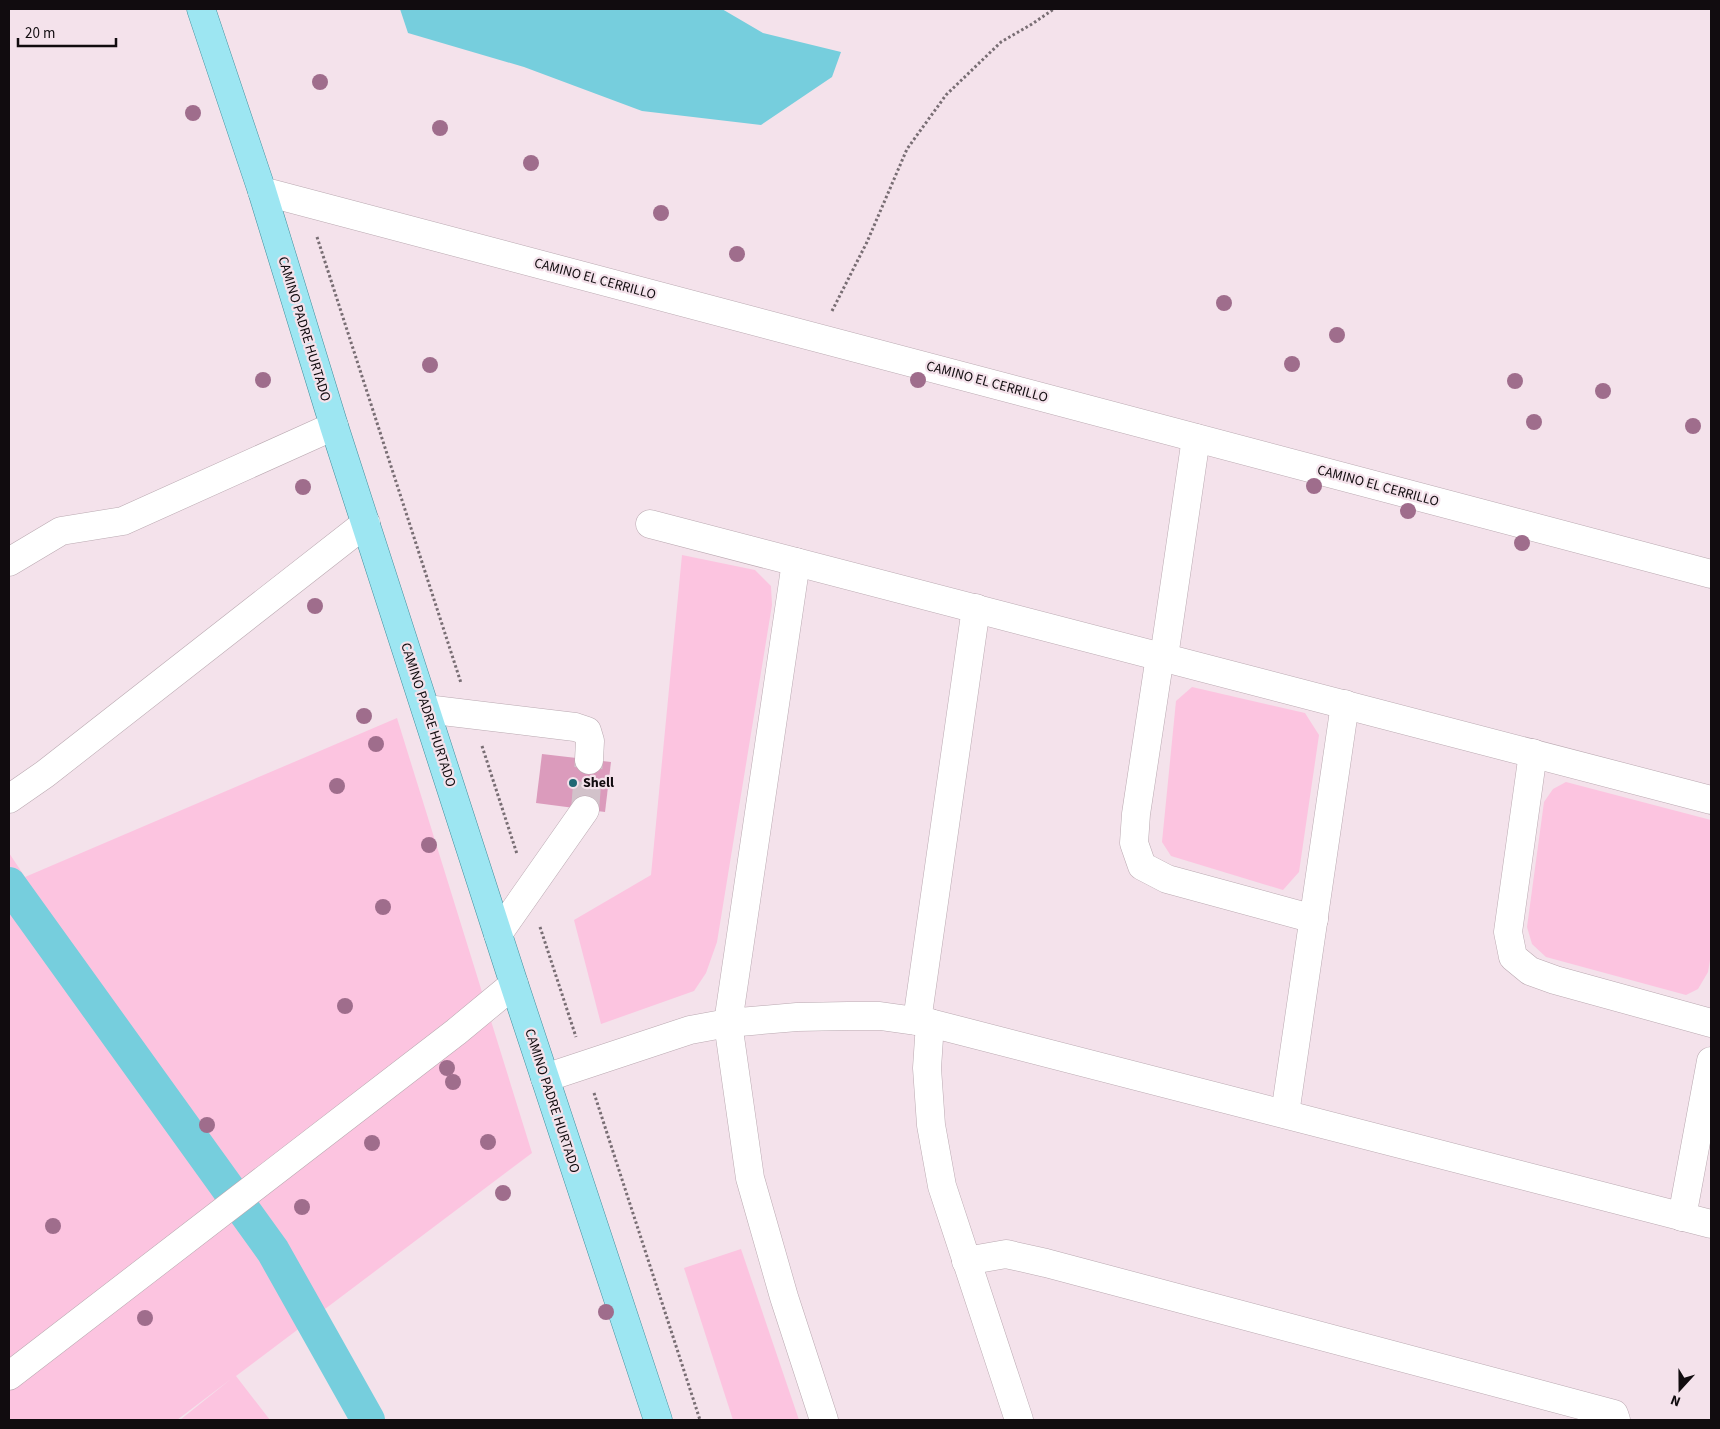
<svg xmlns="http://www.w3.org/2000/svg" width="1720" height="1429" font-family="'Source Sans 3',sans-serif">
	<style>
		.green { fill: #fcc4e0 }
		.water { fill: #76cedd }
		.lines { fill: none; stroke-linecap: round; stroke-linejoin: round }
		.canal { stroke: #76cedd; stroke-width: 34 }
		.building { fill: #db9bbc }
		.minor-tunnel { stroke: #d2c2ca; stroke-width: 28; stroke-dasharray: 28 14; stroke-linecap: butt }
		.minor-casing { stroke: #baa9b1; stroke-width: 29 }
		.major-casing { stroke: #428f9d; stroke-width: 29 }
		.path { stroke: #786d73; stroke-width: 3; stroke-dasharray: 2.5 2.5; stroke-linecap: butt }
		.minor { stroke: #fff; stroke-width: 28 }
		.major { stroke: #9de6f2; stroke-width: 28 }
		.tree { fill: #9f6d8c }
		.poi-dot { fill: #1f6874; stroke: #f4e2eb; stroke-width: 2 }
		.labels { text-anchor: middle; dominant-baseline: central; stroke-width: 4.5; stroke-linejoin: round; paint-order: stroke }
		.street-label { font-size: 14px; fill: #110c0f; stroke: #f4e2eb }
		.poi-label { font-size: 14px; font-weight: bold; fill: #110c0f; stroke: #f4e2eb; text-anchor: start }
	</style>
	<rect width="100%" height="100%" fill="#f4e2eb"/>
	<!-- green -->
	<g class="green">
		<polygon points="682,555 755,570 771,586 772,605 717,942 706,973 694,991 601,1024 574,920 651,875"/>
		<polygon points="1192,687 1305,713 1319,735 1299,872 1283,890 1171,856 1162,842 1176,701"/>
		<polygon points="397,718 532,1153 236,1376 270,1420 180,1420 231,1379 177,1420 9,1420 9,853 25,877"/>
		<polygon points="1566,782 1711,820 1711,954 1708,972 1698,989 1686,995 1546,957 1532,944 1527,927 1544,802 1553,789"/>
		<polygon points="741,1249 799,1420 733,1420 684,1268"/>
	</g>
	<!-- water -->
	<polygon class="water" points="400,9 722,9 763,33 841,52 832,77 761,125 642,111 524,67 408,33"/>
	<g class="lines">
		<!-- canal -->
		<polyline class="canal" points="9,884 273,1251 368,1420"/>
	</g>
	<!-- building -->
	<polygon class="building" points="542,754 611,762 605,812 536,803"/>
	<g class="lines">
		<!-- minor-tunnel -->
		<polyline class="minor-tunnel" points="585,810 589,760"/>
		<!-- minor casing -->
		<g class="minor-casing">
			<g id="minor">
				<polyline points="262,191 1711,574"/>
				<polyline points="650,524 1711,800"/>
				<polyline points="9,562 61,531 123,521 334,426"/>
				<polyline points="796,562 728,1023 750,1178 784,1297 824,1420"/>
				<polyline points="1160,656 1136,814 1134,843 1142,866 1167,879 1314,919"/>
				<polyline points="1164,657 1196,438"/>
				<polyline points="426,709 575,727 587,731 590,741 589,760"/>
				<polyline points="1533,753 1508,932 1513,957 1530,971 1555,980 1711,1023"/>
				<polyline points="9,799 45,774 366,523"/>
				<polyline points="498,934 585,810"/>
				<polyline points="917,1021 976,608"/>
				<polyline points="930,1023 927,1068 931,1125 942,1186 1019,1420"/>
				<polyline points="545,1078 690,1030 728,1023 797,1017 848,1016 880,1016 930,1023 1711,1224"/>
				<polyline points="1285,1114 1345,704"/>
				<polyline points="1682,1217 1711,1061"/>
				<polyline points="966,1261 1006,1254 1046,1263 1614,1414 1616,1420"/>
				<polyline points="9,1376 456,1032 514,984"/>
			</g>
		</g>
		<!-- major casing -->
		<g class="major-casing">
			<polyline id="major" points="201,9 262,191 334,426 514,984 658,1420"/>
		</g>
		<!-- path -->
		<g class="path">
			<polyline points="317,237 461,683"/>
			<polyline points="832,311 867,242 907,149 946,95 1001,42 1032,24 1054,9"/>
			<polyline points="482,746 517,854"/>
			<polyline points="540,927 576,1037"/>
			<polyline points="594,1093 700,1420"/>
		</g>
		<!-- minor -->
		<use href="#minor" class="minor"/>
		<!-- major -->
		<use href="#major" class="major"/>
	</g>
	<!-- trees -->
	<g class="tree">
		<circle cx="320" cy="82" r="8"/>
		<circle cx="193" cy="113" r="8"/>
		<circle cx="440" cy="128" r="8"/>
		<circle cx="531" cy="163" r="8"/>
		<circle cx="661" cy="213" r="8"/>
		<circle cx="737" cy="254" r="8"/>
		<circle cx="1224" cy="303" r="8"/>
		<circle cx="1337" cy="335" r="8"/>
		<circle cx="1292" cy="364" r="8"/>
		<circle cx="430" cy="365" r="8"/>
		<circle cx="263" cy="380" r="8"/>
		<circle cx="918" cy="380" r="8"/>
		<circle cx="1515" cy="381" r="8"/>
		<circle cx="1603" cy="391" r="8"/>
		<circle cx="1534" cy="422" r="8"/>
		<circle cx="1693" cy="426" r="8"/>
		<circle cx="1314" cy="486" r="8"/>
		<circle cx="303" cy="487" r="8"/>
		<circle cx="1408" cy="511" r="8"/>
		<circle cx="1522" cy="543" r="8"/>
		<circle cx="315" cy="606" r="8"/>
		<circle cx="364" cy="716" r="8"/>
		<circle cx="376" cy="744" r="8"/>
		<circle cx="337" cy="786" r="8"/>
		<circle cx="429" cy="845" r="8"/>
		<circle cx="383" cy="907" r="8"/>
		<circle cx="345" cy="1006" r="8"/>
		<circle cx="447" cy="1068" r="8"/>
		<circle cx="453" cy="1082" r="8"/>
		<circle cx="207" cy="1125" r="8"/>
		<circle cx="488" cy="1142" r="8"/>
		<circle cx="372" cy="1143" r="8"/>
		<circle cx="503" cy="1193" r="8"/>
		<circle cx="302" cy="1207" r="8"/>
		<circle cx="53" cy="1226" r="8"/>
		<circle cx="606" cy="1312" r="8"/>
		<circle cx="145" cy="1318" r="8"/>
	</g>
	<!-- markers -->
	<circle class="poi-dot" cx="573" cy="783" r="5"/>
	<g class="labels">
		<!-- street labels -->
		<g class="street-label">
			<text transform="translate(595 279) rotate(15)">CAMINO EL CERRILLO</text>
			<text transform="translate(304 329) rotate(73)">CAMINO PADRE HURTADO</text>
			<text transform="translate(987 382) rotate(15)">CAMINO EL CERRILLO</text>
			<text transform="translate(1378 486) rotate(15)">CAMINO EL CERRILLO</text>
			<text transform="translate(428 715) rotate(72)">CAMINO PADRE HURTADO</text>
			<text transform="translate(552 1101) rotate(72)">CAMINO PADRE HURTADO</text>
		</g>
		<!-- poi labels -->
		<g class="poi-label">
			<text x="583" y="783">Shell</text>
		</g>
	</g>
	<!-- border -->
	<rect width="1720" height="1429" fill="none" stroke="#110c0f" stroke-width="20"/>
	<!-- north arrow -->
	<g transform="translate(1680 1389) rotate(201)" stroke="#f4e2eb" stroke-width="4" paint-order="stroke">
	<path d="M0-4L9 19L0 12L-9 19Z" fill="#110c0f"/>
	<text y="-8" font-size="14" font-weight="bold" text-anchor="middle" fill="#110c0f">N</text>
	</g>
	<!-- scale -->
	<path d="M18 38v8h98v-8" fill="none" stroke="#110c0f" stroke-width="2.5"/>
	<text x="25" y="38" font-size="15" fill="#110c0f" stroke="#f4e2eb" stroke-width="4" paint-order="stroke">20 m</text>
</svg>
